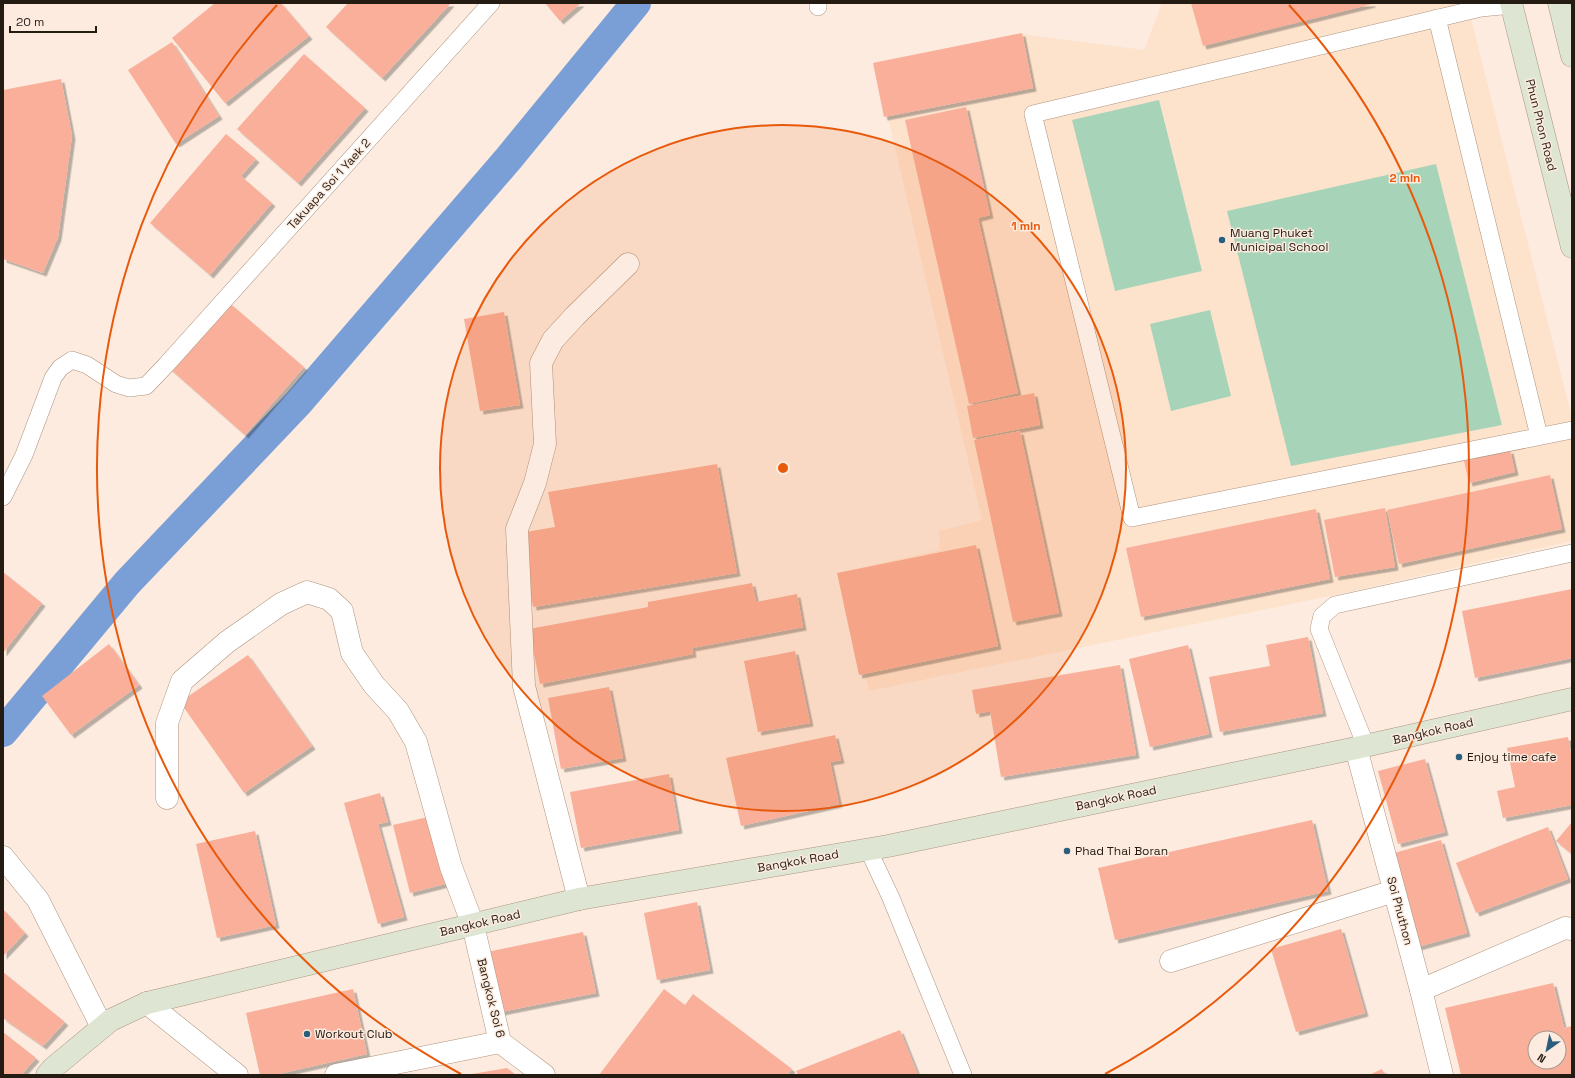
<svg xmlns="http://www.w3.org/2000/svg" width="1575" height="1078" font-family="'Space Grotesk',sans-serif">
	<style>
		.built { fill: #fde2cc }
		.green { fill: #a7d4b8 }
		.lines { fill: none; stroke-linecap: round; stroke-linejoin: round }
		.canal { stroke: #7a9ed6; stroke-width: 30 }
		.building { fill: #f9af9a; fill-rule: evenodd; filter: url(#shadow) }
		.lane-casing { stroke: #ad947f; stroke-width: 18 }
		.street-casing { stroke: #ad947f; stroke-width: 23 }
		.secondary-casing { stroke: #ad947f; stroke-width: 23 }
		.lane { stroke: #fff; stroke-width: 17 }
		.street { stroke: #fff; stroke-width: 22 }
		.secondary { stroke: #dee6d3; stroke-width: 22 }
		.ring { fill: none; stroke: #e8590c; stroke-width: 2 }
		.poi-dot { fill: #2b5e7b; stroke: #fcebde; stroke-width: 1.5 }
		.labels { text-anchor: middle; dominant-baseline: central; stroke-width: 3; stroke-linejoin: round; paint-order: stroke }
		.street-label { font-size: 12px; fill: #241b13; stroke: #fcebde }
		.poi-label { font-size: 12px; fill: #241b13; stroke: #fcebde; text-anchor: start }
		.centre { fill: #e8590c; stroke: #fcebde; stroke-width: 2 }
		.ring-label { font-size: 12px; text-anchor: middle; font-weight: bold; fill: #e8590c; stroke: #fcebde; stroke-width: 3; stroke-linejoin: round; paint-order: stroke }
	</style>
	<defs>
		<filter id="shadow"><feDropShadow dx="3.5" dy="3.5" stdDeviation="0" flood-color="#0004"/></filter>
	</defs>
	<rect width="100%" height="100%" fill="#fcebde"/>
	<!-- built -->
	<polygon class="built" points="1162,3 1467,3 1572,418 1572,541 1349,592 869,691 842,572 940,550 939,531 982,520 875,62 1020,34 1144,50"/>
	<!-- green -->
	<g class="green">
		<polygon points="1159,100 1202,271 1115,291 1072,120"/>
		<polygon points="1436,164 1502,425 1291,466 1227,211"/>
		<polygon points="1210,310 1231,396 1171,411 1150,324"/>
	</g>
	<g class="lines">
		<!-- canal -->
		<polyline class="canal" points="3,732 127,583 298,403 509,158 636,3"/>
	</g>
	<!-- building -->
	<g class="building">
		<polygon points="215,3 281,3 309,36 225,103 172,38"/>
		<polygon points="348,3 451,3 382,78 326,27"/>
		<polygon points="545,3 581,3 560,21"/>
		<polygon points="1191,3 1372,3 1372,4 1203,46"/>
		<polygon points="1022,33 1033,88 884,117 873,63"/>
		<polygon points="172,42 219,116 176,144 128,70"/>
		<polygon points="304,54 365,108 298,183 237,129"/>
		<polygon points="61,79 72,136 58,237 43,273 3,259 3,90"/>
		<polygon points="966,107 990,215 978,218 1018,393 969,404 905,120"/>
		<polygon points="226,134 256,159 241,176 272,203 210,275 150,223"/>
		<polygon points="226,300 304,367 245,435 168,367"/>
		<polygon points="504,312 520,405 480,411 464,319"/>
		<polygon points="1034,393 1040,425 973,438 967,406"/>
		<polygon points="1020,431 1059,613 1013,622 974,440"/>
		<polygon points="1510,450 1515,472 1469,483 1464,461"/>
		<polygon points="717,464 737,573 533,607 520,533 555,527 548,492"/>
		<polygon points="1550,475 1562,529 1399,564 1387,510"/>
		<polygon points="1385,508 1395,567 1335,577 1324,520"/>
		<polygon points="1316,509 1330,579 1141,617 1126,548"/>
		<polygon points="976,545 998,646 859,675 837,573"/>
		<polygon points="3,572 42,603 3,653"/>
		<polygon points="752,583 756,602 797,594 803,627 692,648 693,654 540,684 529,629 648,607 648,602"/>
		<polygon points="1572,589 1572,658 1475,678 1462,611"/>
		<polygon points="1308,637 1323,713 1220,732 1209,677 1270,666 1266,645"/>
		<polygon points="109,644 139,685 71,735 42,696"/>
		<polygon points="1188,645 1209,734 1150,747 1129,659"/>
		<polygon points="795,651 810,723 758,732 744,661"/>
		<polygon points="248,655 312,746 244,793 180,702"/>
		<polygon points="1120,665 1136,755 1001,777 990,711 976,714 972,690"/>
		<polygon points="609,687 623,758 561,769 548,698"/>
		<polygon points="835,735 841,760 830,762 839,804 741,826 726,758"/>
		<polygon points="1568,737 1572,759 1572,805 1503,818 1497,791 1515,787 1507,748"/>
		<polygon points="1425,759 1445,832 1398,844 1378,771"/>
		<polygon points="669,774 679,830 581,848 570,792"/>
		<polygon points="380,793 388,822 378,824 404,917 378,924 344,803"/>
		<polygon points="428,817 445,884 410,893 393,825"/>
		<polygon points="1312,820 1328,891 1115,940 1098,868"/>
		<polygon points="1572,822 1572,854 1556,841"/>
		<polygon points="1548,827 1568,879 1476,913 1456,863"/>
		<polygon points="255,831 276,925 217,938 196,844"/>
		<polygon points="1441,840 1467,933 1414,948 1387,855"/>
		<polygon points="697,902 710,970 657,980 644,913"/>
		<polygon points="3,909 25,933 3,956"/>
		<polygon points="1341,929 1365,1013 1296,1032 1271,949"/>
		<polygon points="583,932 596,993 501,1012 487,952"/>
		<polygon points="3,972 65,1022 43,1046 3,1018"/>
		<path d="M1553,983l11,45 8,-2v49h-111l-16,-67zM1535,1038h24v24h-24z"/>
		<polygon points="353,989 367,1054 274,1075 260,1075 246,1013"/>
		<polygon points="664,989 685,1005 693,994 792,1069 787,1075 599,1075"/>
		<polygon points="900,1030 918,1075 798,1075 796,1071"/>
		<polygon points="3,1032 36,1058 21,1075 3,1075"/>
		<polygon points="507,1068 516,1075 472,1075 472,1074"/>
		<polygon points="1382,1069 1385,1075 1369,1075"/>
	</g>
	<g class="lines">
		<!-- lane casing -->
		<g class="lane-casing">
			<g id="lane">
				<polyline points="1512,5 1481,8 1033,114 1132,518 1572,430"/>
				<polyline points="818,7 818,3"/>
				<polyline points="1437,18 1539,436"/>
				<polyline points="3,497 24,455 53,378 60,368 72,360 87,365 116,384 129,388 146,386 166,365 491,3"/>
				<polyline points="1366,746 1319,629 1322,616 1335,605 1572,553"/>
				<polyline points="868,849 891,898 963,1075"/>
			</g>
		</g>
		<!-- street casing -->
		<g class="street-casing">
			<g id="street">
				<polyline points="1356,748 1421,990 1442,1075"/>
				<polyline points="167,798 167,723 182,681 227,642 281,604 307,592 329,599 342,611 352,653 374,685 398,711 416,742 451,867 473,925 500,1042 544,1075"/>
				<polyline points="3,857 38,900 102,1027"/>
				<polyline points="579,899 524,686 517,529 535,483 545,444 541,363 553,340 575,316 628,264"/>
				<polyline points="1171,961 1394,891"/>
				<polyline points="1421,990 1565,928 1572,929"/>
				<polyline points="147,1003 237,1075"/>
				<polyline points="336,1075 500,1042"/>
			</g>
		</g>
		<!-- secondary casing -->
		<g class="secondary-casing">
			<g id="secondary">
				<polyline points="1511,3 1572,247"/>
				<polyline points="1559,3 1572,56"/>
				<polyline points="47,1075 53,1068 111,1020 147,1003 579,899 888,846 1356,748 1572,699"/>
			</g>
		</g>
		<!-- lane -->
		<use href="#lane" class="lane"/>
		<!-- street -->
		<use href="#street" class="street"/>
		<!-- secondary -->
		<use href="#secondary" class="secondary"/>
	</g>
	<!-- distance rings -->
	<circle cx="783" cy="468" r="343" fill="#e8590c" fill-opacity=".12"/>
	<g class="ring">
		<circle cx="783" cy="468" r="343"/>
		<path d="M461 1074A686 686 0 0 1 277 5M1289 5A686 686 0 0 1 1105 1074"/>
	</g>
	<!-- markers -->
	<g class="poi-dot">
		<circle cx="1222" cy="240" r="4"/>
		<circle cx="1459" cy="757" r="4"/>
		<circle cx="1067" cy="851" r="4"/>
		<circle cx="307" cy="1034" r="4"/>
	</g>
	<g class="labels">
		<!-- street labels -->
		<g class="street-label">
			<text transform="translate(1541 125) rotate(76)">Phun Phon Road</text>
			<text transform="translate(329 184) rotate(-48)">Takuapa Soi 1 Yaek 2</text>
			<text transform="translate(1433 731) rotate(-13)">Bangkok Road</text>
			<text transform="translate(1116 798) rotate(-12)">Bangkok Road</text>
			<text transform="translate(798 861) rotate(-10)">Bangkok Road</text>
			<text transform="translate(1400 911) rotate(75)">Soi Phuthon</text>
			<text transform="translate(480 923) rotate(-13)">Bangkok Road</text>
			<text transform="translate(491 998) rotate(76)">Bangkok Soi 6</text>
		</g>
		<!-- poi labels -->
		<g class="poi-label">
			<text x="1230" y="233">Muang Phuket<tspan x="1230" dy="14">Municipal School</tspan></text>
			<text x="1467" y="757">Enjoy time cafe</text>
			<text x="1075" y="851">Phad Thai Boran</text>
			<text x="315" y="1034">Workout Club</text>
		</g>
	</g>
	<circle cx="783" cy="468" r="6" class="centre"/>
	<g class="ring-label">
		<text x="1405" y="182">2 min</text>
		<text x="1026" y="230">1 min</text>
	</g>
	<!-- border -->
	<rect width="1575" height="1078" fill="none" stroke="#241b13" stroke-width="8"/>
	<!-- north arrow -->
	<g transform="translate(1547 1050) rotate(213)"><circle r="19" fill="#fcebde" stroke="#a6988d"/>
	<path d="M0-3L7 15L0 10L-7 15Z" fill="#2b5e7b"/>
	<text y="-6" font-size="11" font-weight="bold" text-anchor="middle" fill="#241b13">N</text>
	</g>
	<!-- scale -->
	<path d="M10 26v6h86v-6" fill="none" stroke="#241b13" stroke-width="2"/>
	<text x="16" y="26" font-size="12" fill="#241b13" stroke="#fcebde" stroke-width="3" paint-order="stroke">20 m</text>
</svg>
